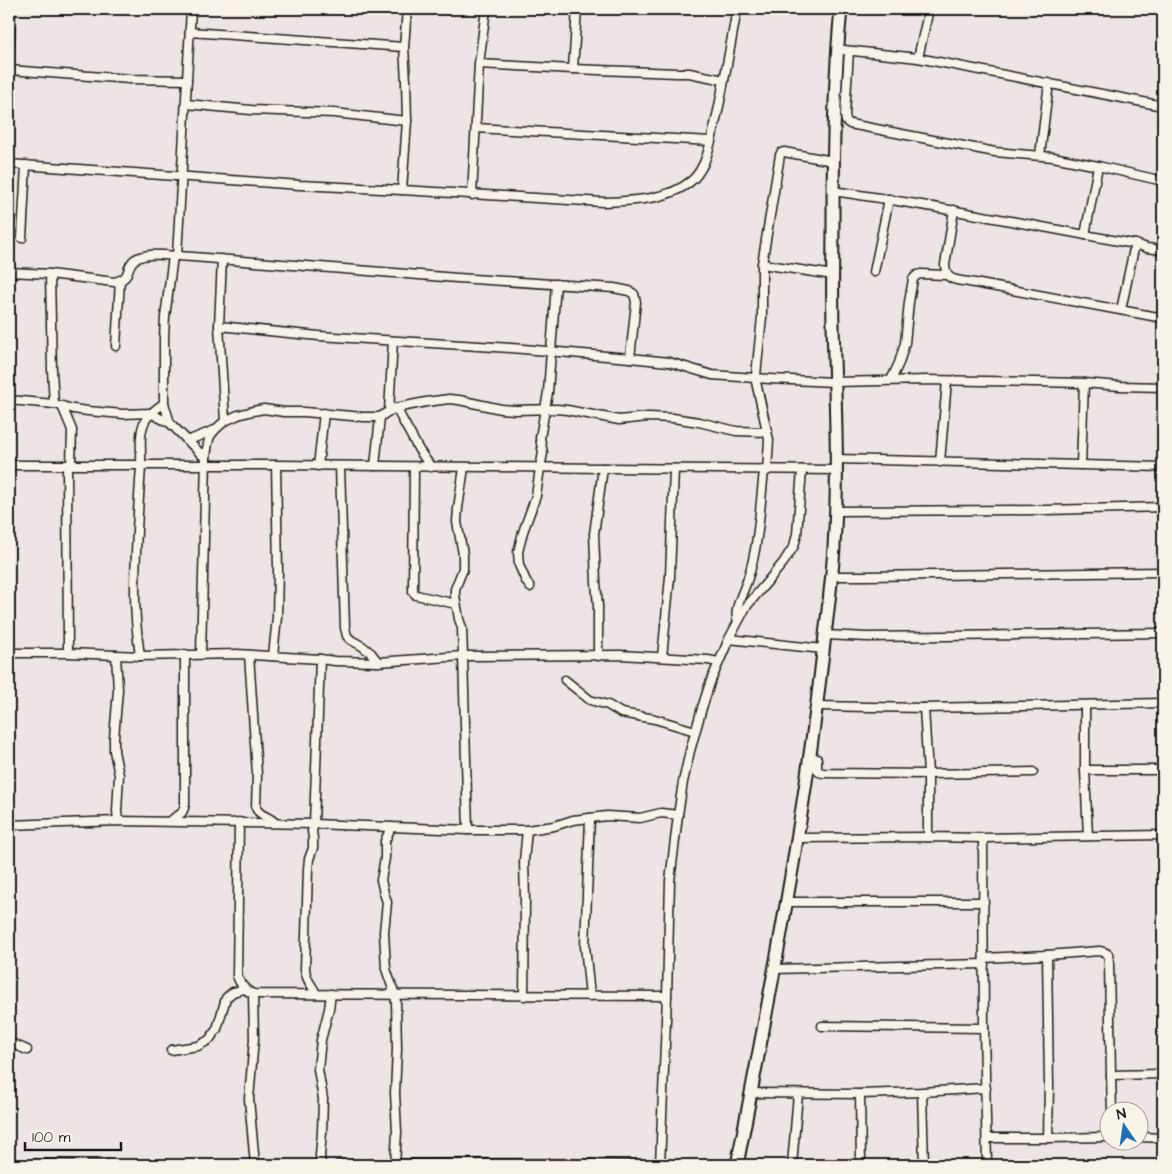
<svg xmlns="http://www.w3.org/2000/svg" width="1172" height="1174" font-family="'Architects Daughter',sans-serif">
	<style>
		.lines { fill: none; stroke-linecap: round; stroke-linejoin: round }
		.street-casing { stroke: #1c1c1c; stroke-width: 11 }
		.secondary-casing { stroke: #1c1c1c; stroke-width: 15 }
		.street { stroke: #f7f3e8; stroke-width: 8 }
		.secondary { stroke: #f7f3e8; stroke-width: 11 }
	</style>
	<rect width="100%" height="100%" fill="#ede5e5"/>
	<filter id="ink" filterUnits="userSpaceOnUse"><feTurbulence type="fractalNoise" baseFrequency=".02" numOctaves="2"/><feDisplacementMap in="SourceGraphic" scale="10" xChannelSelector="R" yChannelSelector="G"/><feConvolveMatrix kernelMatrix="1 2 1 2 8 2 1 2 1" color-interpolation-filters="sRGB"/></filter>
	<g filter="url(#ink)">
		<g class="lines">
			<!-- street casing -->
			<g class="street-casing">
				<g id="street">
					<polyline points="191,9 177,256 193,257 457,278 614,288 629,291 634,294 636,302 630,358 511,348 319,336 219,326 222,259"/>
					<polyline points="190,32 404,47"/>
					<polyline points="844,50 918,58 1163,106"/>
					<polyline points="849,51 845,115 846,121 850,124 995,152 1053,157 1098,166 1163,181"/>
					<polyline points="9,56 11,9"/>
					<polyline points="918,58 929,9"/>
					<polyline points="479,64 573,69 677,73 689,73 724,80"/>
					<polyline points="573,69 577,9"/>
					<polyline points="9,70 130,79 187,80"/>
					<polyline points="186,104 251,110 334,113 407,121"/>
					<polyline points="476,128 711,141"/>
					<polyline points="1040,155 1049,83"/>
					<path d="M9,164l291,21 102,5 201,12c28,-1 66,-2 88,-21 6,-4 10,-12 13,-18 7,-17 10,-35 14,-52 7,-34 13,-68 19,-102"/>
					<polyline points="402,190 407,121 406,81 404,47 407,9"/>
					<path d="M833,191c101,14 201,35 302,53l12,4 16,2"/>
					<polyline points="472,195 479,64 486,9"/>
					<path d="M954,210l-9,55c1,16 10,15 24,17l194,36"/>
					<polyline points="1085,235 1098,166"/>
					<polyline points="22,238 26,165"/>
					<polyline points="762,264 833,275"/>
					<path d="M9,272l41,2 64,8c19,-4 10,-13 20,-22 11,-8 31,-5 43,-4"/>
					<polyline points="874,272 889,199"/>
					<polyline points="50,274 52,370 54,404 73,409 88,411 123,414 150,413 170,423 206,459 201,654"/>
					<polyline points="1121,310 1135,244"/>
					<polyline points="116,346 120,281"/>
					<polyline points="630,358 669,362 712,375 770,379 834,382 928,380 1084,383 1120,386 1163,387"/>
					<polyline points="891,380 899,363 905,343 909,302 913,279 917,275 921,274 946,275"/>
					<polyline points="9,400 54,404"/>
					<polyline points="62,406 72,430 71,464"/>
					<polyline points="396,408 419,450 431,467"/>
					<polyline points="389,411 393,341"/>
					<polyline points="380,417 389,411 396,408 426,402 449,399 459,400 501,409 515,410 557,409 567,410 619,420 648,417 673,418 699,422 736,431 767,432"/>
					<polyline points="225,421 238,415 253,411 264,409 284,412 304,412 364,417 380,417 375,466"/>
					<polyline points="170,423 164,403 164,338 165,317 173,256"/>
					<polyline points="187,441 212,431"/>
					<path d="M206,459c2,-22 2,-24 19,-38l-6,-95"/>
					<polyline points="836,459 1163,467"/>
					<polyline points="940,462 947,381"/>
					<polyline points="9,465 276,465 836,470"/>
					<polyline points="67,465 68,653"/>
					<polyline points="1081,465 1084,383"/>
					<polyline points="318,466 324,413"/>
					<polyline points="340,466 345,628 347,636 351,640 362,646 371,653 378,662"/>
					<polyline points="414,467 413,592 416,595 456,604"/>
					<polyline points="464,468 458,508 457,522 463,554 463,569 455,589 455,596 459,619 462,628 463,656 468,830"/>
					<polyline points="767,471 769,440 756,382 756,375 762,317 762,264 780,155 781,153 784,152 833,161"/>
					<polyline points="836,511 1047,510 1163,507"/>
					<polyline points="832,576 866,576 1163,572"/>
					<polyline points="530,587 526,581 519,565 518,552 523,532 536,496 540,468 543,453 540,438 548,392 556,284"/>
					<path d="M738,621c-6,-10 7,-32 10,-43 11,-33 12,-73 16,-107"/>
					<polyline points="825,635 868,637 1163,633"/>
					<polyline points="729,639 823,649"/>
					<path d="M9,653h59l72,3 97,-2 83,5 -6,165 -2,7 1,8v9l-4,11 -1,10 -3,100c1,13 8,16 11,25"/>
					<polyline points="116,655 118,690 114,738 114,751 119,775 117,811 118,821"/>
					<path d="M249,655l8,119 -1,34c4,9 14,8 19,15"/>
					<path d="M140,656c-3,-21 -5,-41 -5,-62 0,-42 3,-85 6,-127 1,-14 -3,-33 4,-46 4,-8 12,-12 19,-18"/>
					<polyline points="273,656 277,617 278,570 276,465"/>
					<polyline points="598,656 598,606 596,582 594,534 603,468"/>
					<polyline points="662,657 670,577 674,469"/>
					<polyline points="320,659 335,661 378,662 463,656 620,655 708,660 718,662"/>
					<polyline points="565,680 590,700 608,705 621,713 655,719 695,731"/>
					<polyline points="1085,705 1085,770 1163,770"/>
					<polyline points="817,706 924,708 1163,703"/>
					<polyline points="924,708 928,774 928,837"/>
					<polyline points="810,756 817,759 817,769 819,772 823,773 928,774 1033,772"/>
					<polyline points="1085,770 1088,836"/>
					<path d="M171,821c7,-8 11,-3 14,-17v-150"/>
					<path d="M239,822l-2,154c3,8 7,14 16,18l414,2"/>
					<polyline points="9,825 118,821 314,824 468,830 527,830 554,826 573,820 607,816 640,818 661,813 678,815"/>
					<polyline points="391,827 385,841 385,858 381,880 384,893 387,902 384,932 386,969 395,995 396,1002 397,1049 395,1093 397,1132 395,1165"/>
					<polyline points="797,838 928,837 983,838 1163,835"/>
					<polyline points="983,838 984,1028 987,1165"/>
					<polyline points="787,902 984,902"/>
					<polyline points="1047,955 1099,951 1104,952 1108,954 1109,962 1111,1075"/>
					<polyline points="984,958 1047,955 1049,1085 1048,1138 987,1138"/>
					<polyline points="774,969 984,964"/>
					<polyline points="253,994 254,1039 249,1099 255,1165"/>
					<polyline points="524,996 525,900 524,861 527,830"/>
					<polyline points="590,996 585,946 590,818"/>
					<polyline points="822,1026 984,1028"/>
					<polyline points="9,1042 27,1050"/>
					<polyline points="171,1050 198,1046 209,1040 217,1029 226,998 233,992 244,989"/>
					<polyline points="922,1092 924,1165"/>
					<polyline points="750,1093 860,1094 922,1092 986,1088"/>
					<polyline points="860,1094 861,1165"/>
					<polyline points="1112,1112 1111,1075 1163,1074"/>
					<polyline points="1140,1137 1163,1138"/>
					<polyline points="1048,1138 1110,1137"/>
					<polyline points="30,1165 35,1164 107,1165"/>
					<polyline points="321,1165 320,1155 322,1132 323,1099 318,1069 321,1040 329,1009 331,994"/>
					<path d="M338,1165c99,-2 198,-2 297,0"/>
					<polyline points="660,1165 667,996 670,881 678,815 683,782 690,751 702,708 710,683 729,639 746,607 783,563 794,546 797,534 802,470"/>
					<polyline points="792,1165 798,1094"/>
				</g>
			</g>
			<!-- secondary casing -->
			<g class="secondary-casing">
				<path id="secondary" d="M737,1165c33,-170 67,-341 86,-513 4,-35 9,-70 11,-105 5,-74 1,-149 -1,-222 -1,-36 0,-71 0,-106 0,-70 1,-140 8,-210"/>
			</g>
			<!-- street -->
			<use href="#street" class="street"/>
			<!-- secondary -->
			<use href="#secondary" class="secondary"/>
		</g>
	</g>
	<!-- margin -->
	<rect width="1172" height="1174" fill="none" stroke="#f7f3e8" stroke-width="30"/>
	<rect x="15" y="15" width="1142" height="1144" fill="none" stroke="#1c1c1c" stroke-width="2" filter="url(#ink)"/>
	<!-- north arrow -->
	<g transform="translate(1124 1126) rotate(347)"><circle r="24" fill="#f7f3e8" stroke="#9f9d96"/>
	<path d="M0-4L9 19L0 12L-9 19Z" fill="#1f6fb2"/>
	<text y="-8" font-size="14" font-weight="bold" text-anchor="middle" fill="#1c1c1c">N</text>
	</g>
	<!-- scale -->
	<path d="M25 1142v8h96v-8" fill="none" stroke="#1c1c1c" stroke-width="2.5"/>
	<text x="32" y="1142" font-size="15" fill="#1c1c1c" stroke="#f7f3e8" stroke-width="4" paint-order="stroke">100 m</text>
</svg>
